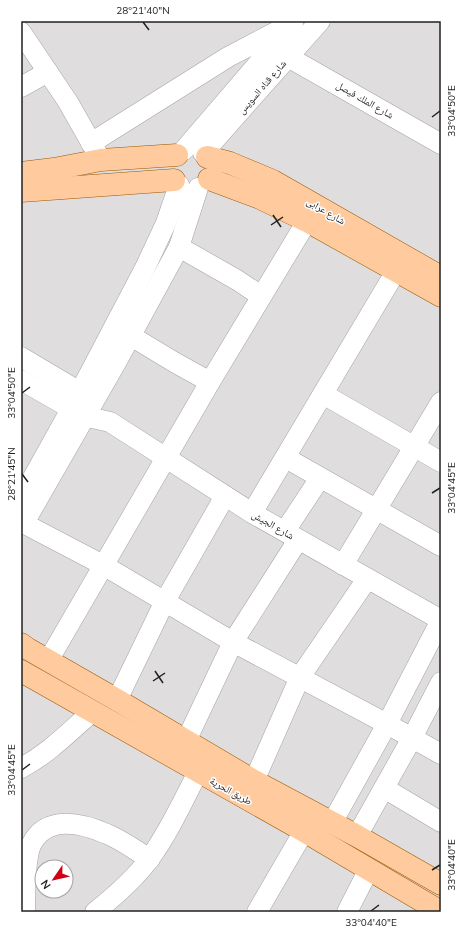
<svg xmlns="http://www.w3.org/2000/svg" width="462" height="933" font-family="Mulish,'Noto Naskh Arabic',sans-serif">
	<style>
		.residential { fill: #dfddde; fill-rule: evenodd }
		.lines { fill: none; stroke-linecap: round; stroke-linejoin: round }
		.minor-casing { stroke: #a5a5a5; stroke-width: 21 }
		.major-casing { stroke: #9d5800; stroke-width: 23 }
		.minor { stroke: #fff; stroke-width: 20 }
		.major { stroke: #ffcb9e; stroke-width: 22 }
		.ticks { fill: none; stroke: #212121; stroke-width: 1.5 }
		.labels { text-anchor: middle; dominant-baseline: central; stroke-width: 3; stroke-linejoin: round; paint-order: stroke }
		.street-label { font-size: 10px; fill: #212121; stroke: #fff }
		.neatline { fill: none; stroke: #212121; stroke-width: 1.5 }
		.ticks-label { font-size: 10px; text-anchor: middle; fill: #212121 }
	</style>
	<rect width="100%" height="100%" fill="#f1ede7"/>
	<!-- residential -->
	<path class="residential" d="M21,21h420v891h-420zM42,867h24v24h-24z"/>
	<g class="lines">
		<!-- minor casing -->
		<g class="minor-casing">
			<g id="minor">
				<polyline points="21,32 68,102 98,155"/>
				<polyline points="288,57 441,144"/>
				<polyline points="21,87 48,72"/>
				<polyline points="91,143 228,57 293,23"/>
				<polyline points="184,150 287,30"/>
				<polyline points="203,153 320,21"/>
				<polyline points="179,247 237,280 261,296"/>
				<polyline points="131,336 174,362 210,382"/>
				<polyline points="21,357 90,398"/>
				<polyline points="21,380 84,416 110,422 252,513 441,620 387,724 332,823"/>
				<polyline points="323,394 441,462"/>
				<polyline points="286,458 441,546"/>
				<polyline points="21,499 71,409 145,268 166,223 179,185"/>
				<polyline points="252,513 396,271"/>
				<polyline points="21,522 103,565 233,642 387,724 441,754"/>
				<polyline points="24,523 117,361 179,247 198,188"/>
				<polyline points="285,531 320,478"/>
				<polyline points="343,565 441,402"/>
				<polyline points="48,661 210,382 307,221"/>
				<polyline points="117,700 165,601 225,496"/>
				<polyline points="186,741 233,642 298,540"/>
				<path d="M21,768c27,-14 48,-36 71,-56"/>
				<polyline points="254,781 300,677 367,579"/>
				<polyline points="384,788 441,822"/>
				<polyline points="357,836 412,738 441,682"/>
				<path d="M25,912c0,-16 0,-53 6,-67 15,-31 51,-22 76,-11 15,6 29,17 43,25"/>
				<path d="M95,912c20,-16 40,-33 55,-54 19,-26 33,-57 48,-86"/>
				<polyline points="257,912 304,831"/>
				<polyline points="347,912 369,869"/>
			</g>
		</g>
		<!-- major casing -->
		<g class="major-casing">
			<g id="major">
				<polyline points="207,157 230,163 273,181 441,277"/>
				<polyline points="21,173 54,169 101,160 177,155"/>
				<polyline points="209,179 260,198 307,221 441,296"/>
				<polyline points="21,191 174,180"/>
				<polyline points="21,644 28,649 117,700 254,781 357,836 441,884"/>
				<polyline points="21,671 304,831 441,912"/>
			</g>
		</g>
		<!-- minor -->
		<use href="#minor" class="minor"/>
		<!-- major -->
		<use href="#major" class="major"/>
	</g>
	<!-- ticks -->
	<path class="ticks" d="M143,22l6,8M432,117l8,-6M273,215l8,12M271,225l12,-8M22,393l8,-6M22,474l6,8M432,493l8,-5M155,671l8,12M153,681l12,-8M22,770l8,-6M432,870l8,-5M371,911l8,-6"/>
	<g class="labels">
		<!-- street labels -->
		<g class="street-label">
			<text transform="translate(262 87) rotate(-49)">شارع قناه السويس</text>
			<text transform="translate(365 100) rotate(30)">شارع الملك فيصل</text>
			<text transform="translate(326 211) rotate(30)">شارع عرابى</text>
			<text transform="translate(273 525) rotate(30)">شارع الجيش</text>
			<text transform="translate(231 791) rotate(29)">طريق الحرية</text>
		</g>
	</g>
	<!-- border -->
	<rect width="462" height="933" fill="none" stroke="#ffffff" stroke-width="44"/>
	<!-- north arrow -->
	<g transform="translate(54 879) rotate(236)"><circle r="19" fill="#ffffff" stroke="#a6a6a6"/>
	<path d="M0-3L7 15L0 10L-7 15Z" fill="#d10016"/>
	<text y="-6" font-size="11" font-weight="bold" text-anchor="middle" fill="#212121">N</text>
	</g>
	<rect x="22" y="22" width="418" height="889" class="neatline"/>
	<g class="ticks-label">
		<text x="143" y="14">28°21'40"N</text>
		<text transform="translate(451 111) rotate(-90)" y="4">33°04'50"E</text>
		<text transform="translate(11 393) rotate(-90)" y="4">33°04'50"E</text>
		<text transform="translate(11 474) rotate(-90)" y="4">28°21'45"N</text>
		<text transform="translate(451 488) rotate(-90)" y="4">33°04'45"E</text>
		<text transform="translate(11 770) rotate(-90)" y="4">33°04'45"E</text>
		<text transform="translate(451 865) rotate(-90)" y="4">33°04'40"E</text>
		<text x="371" y="926">33°04'40"E</text>
	</g>
</svg>
